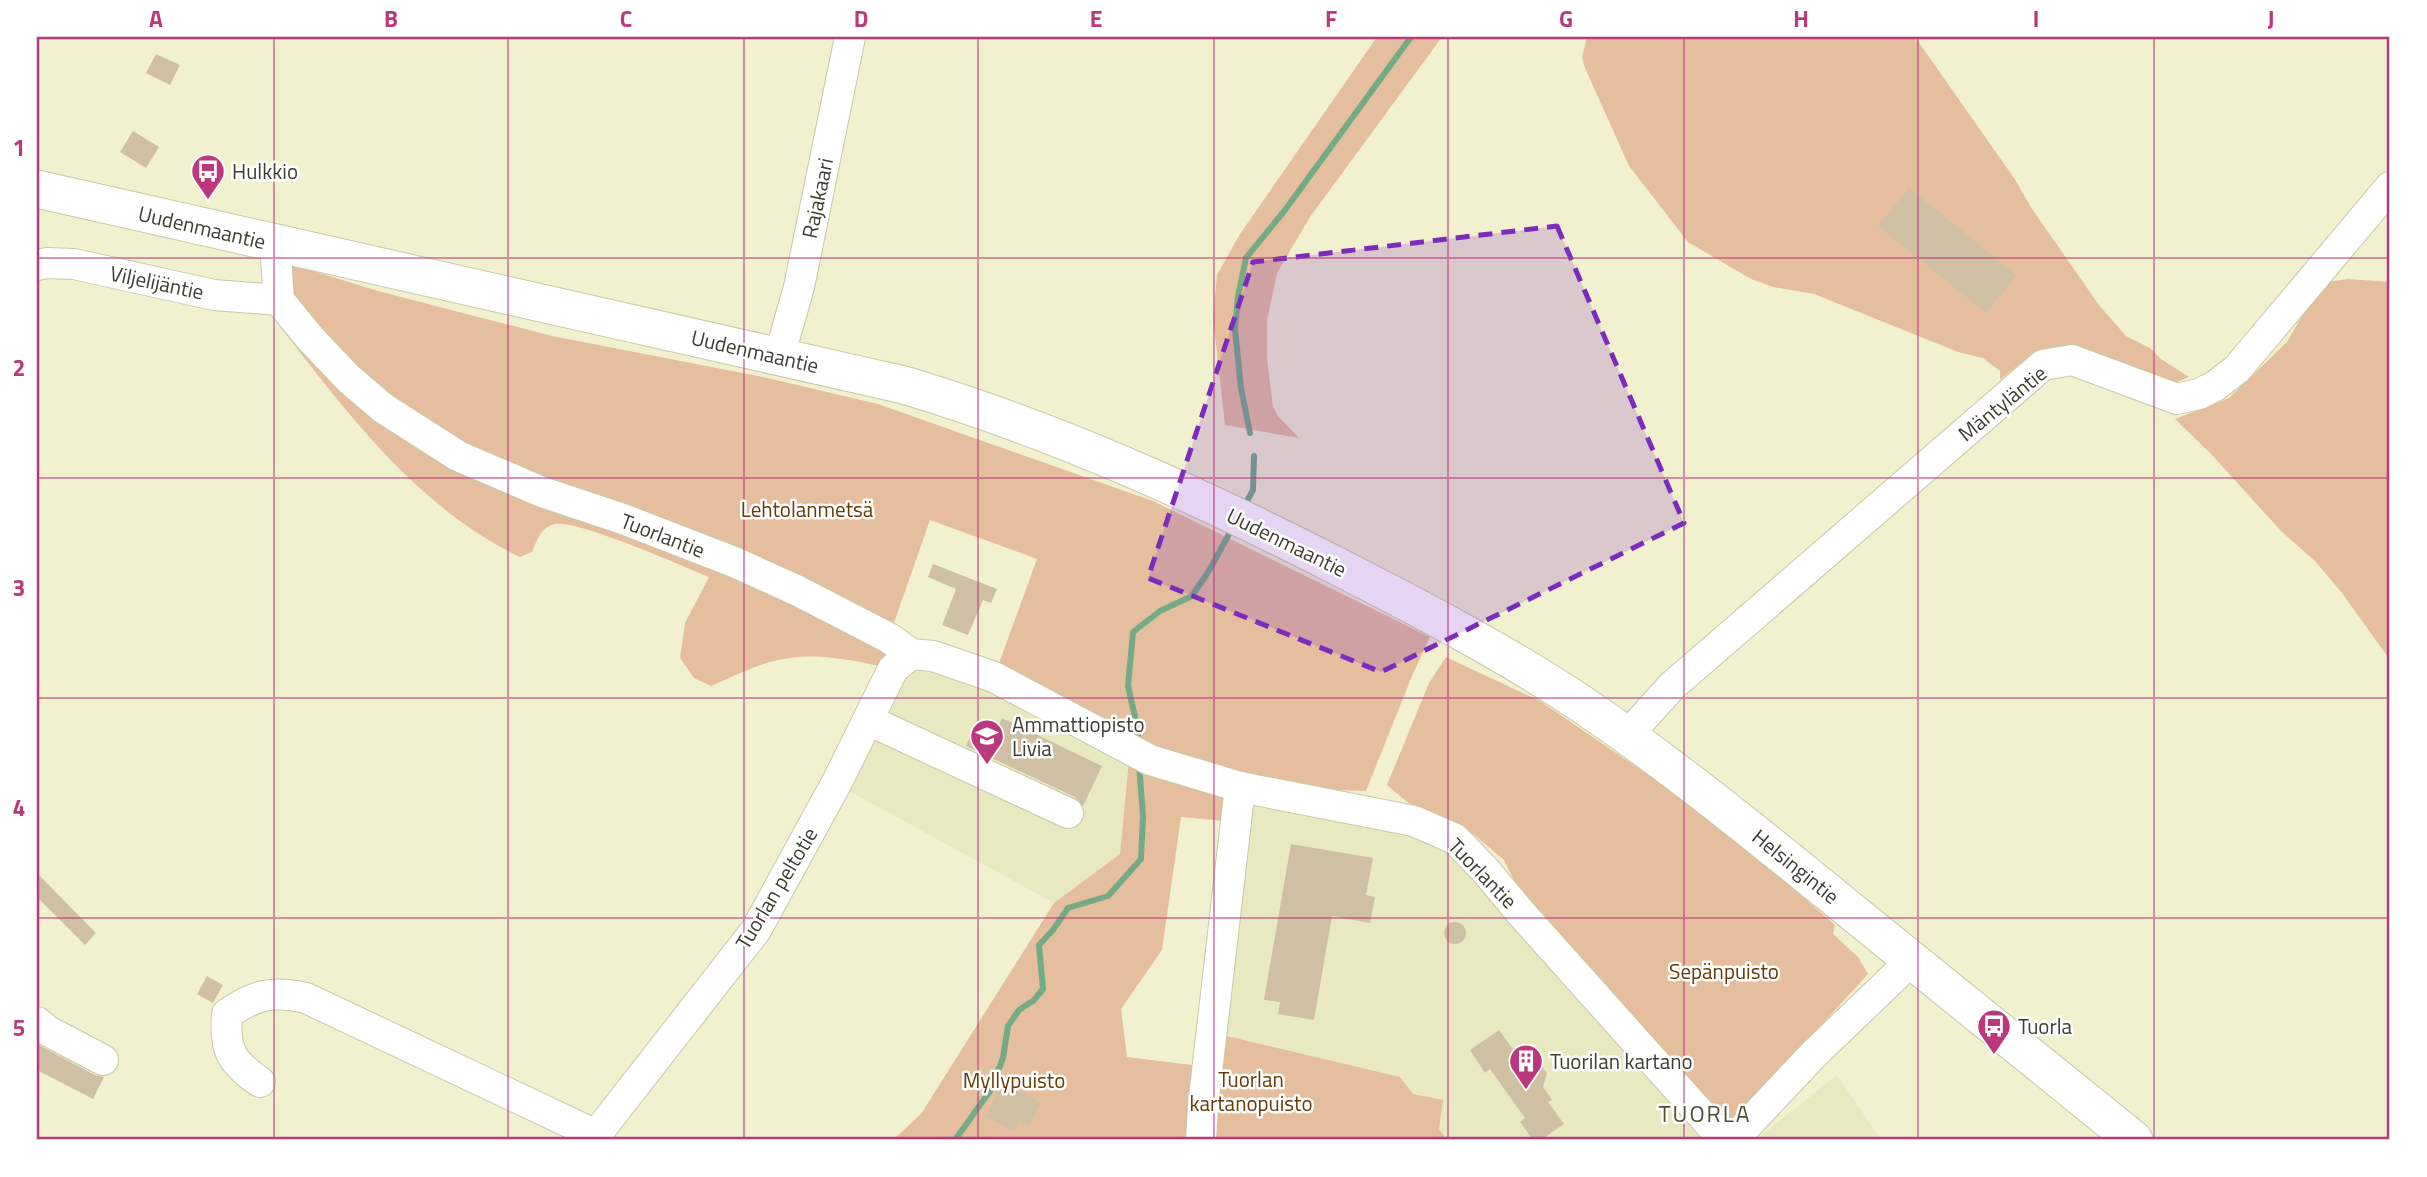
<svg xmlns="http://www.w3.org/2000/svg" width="2427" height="1177" font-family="'Titillium Web',sans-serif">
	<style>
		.built { fill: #e8e9c0 }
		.green { fill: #e5be9d }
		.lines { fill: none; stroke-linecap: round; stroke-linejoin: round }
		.stream { stroke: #74ab86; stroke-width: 6 }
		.building { fill: #cfc0a3 }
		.minor-casing { stroke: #c8c8a8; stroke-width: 32 }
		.major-casing { stroke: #c8c8a8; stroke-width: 39 }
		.minor { stroke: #fff; stroke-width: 30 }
		.major { stroke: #fff; stroke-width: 37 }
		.marked { fill: #7b2cbf; fill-opacity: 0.2; stroke: #7b2cbf; stroke-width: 5; stroke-dasharray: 14 9; stroke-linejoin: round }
		.grid { fill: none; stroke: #bc387d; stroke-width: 2; stroke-opacity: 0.55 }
		.labels { text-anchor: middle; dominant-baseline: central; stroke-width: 5; stroke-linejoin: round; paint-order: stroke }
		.poi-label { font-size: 21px; fill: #3d3e31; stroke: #fff; text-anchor: start }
		.street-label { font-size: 21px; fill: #3d3e31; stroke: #fff }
		.park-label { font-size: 21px; fill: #673a06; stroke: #fff }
		.neighbourhood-label { font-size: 23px; letter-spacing: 2px; fill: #4f4f32; stroke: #fff }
		.neatline { fill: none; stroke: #bc387d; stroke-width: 2.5 }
		.grid-label { font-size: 23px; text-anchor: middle; font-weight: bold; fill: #bc387d }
	</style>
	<rect width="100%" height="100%" fill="#f1f1d0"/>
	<!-- built -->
	<g class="built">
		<polygon points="911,654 1130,750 1120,854 1054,903 849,791"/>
		<polygon points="1240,787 1411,828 1449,849 1713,1140 1519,1140 1517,1138 1515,1140 1447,1140 1400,1077 1211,1049"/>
		<polygon points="1837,1075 1881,1140 1756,1140"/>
	</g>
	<!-- green -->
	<g class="green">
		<polygon points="1377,37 1442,37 1310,217 1277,273 1267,321 1267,358 1273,407 1278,416 1299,438 1225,425 1213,318 1217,275 1240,234"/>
		<polygon points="1587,37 1915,37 2014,178 2032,209 2099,305 2126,336 2150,348 2161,359 2189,377 2170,385 2048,351 2022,362 2000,380 2000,371 1983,358 1958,352 1814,294 1773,287 1751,279 1688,242 1629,166 1585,68 1582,57"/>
		<path d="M277,260l101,31 174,45 211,41 115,27 275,97 277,136 -18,39 -46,115 -126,-4 -4,35 -55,-5 -19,133 -41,59 6,48 81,10 3,-18 16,-13 173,41 13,17 30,6 -4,29 8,11h-554l28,-26 133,-211 66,-49 10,-104 -136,-73 43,-118 -107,-39 -41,117 4,32c-37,-8 -76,-18 -115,-9 -23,5 -45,17 -67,26l-17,-8 -14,-20 5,-35 24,-46c-26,-11 -133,-58 -154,-53 -14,3 -18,16 -23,28l-12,5c-113,-54 -187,-164 -263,-260z"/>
		<polygon points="2348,279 2390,282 2390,660 2342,593 2315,561 2282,532 2211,454 2175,419 2229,398 2287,342 2321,283"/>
		<polygon points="1446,657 1540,701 1717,822 1835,925 1833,934 1858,957 1868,974 1724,1132 1527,907 1504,860 1473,834 1419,812 1387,785 1429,683"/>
	</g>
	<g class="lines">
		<!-- stream -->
		<g class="stream">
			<polyline points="1250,433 1241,388 1235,329 1238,296 1246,258 1285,210 1411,37"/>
			<polyline points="1247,501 1253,490 1254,456"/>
			<polyline points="1138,742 1138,730 1128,686 1133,632 1160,611 1192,596 1210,569 1229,534"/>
			<polyline points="955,1140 990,1091 1003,1058 1008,1026 1019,1010 1034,1000 1043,989 1039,945 1053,930 1068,908 1108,896 1141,859 1143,816 1139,764"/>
		</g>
	</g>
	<!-- building -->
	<g class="building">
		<polygon points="156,54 180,65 170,85 146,73"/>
		<polygon points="133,131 159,147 146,168 120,152"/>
		<polygon points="1909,188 2017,275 1986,313 1878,226"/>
		<polygon points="933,564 997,589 991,603 983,600 968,635 942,625 956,589 928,577"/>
		<polygon points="1002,718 1102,766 1083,806 1075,797 966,746 970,737 979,741 987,725 997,729"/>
		<polygon points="1291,844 1373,858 1366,895 1375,897 1370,923 1332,916 1314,1020 1278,1014 1280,1002 1264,1000"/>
		<polygon points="37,873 96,933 85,945 37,897"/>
		<circle cx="1455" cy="933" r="11"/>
		<polygon points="207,976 223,985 213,1003 197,994"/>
		<polygon points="1499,1030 1515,1052 1517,1050 1526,1062 1540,1064 1547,1073 1543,1087 1552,1100 1548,1102 1564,1124 1541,1140 1533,1140 1520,1122 1525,1118 1490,1069 1485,1073 1470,1050"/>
		<polygon points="37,1044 95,1075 104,1077 93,1099 37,1070"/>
		<polygon points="1002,1084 1041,1102 1029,1126 1019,1121 1014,1131 986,1117"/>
	</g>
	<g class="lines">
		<!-- minor casing -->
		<g class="minor-casing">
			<g id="minor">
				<polyline points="275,243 279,300 310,338 348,378 383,408 458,456 542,492 623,519 734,562 796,590 889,638 911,654 933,656 994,677 1150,760 1240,787 1414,821 1455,839 1486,871 1520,912 1724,1140"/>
				<polyline points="37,265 47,263 74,264 214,295 279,300"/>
				<polyline points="779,357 799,287 850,37"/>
				<polyline points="868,720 1068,813"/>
				<polyline points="1626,737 1672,686 2043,365 2072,360 2177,399 2199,394 2215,386 2237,369 2390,187"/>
				<polyline points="37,1022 48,1031 103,1060"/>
				<path d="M260,1082c-29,-20 -36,-32 -33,-68 27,-19 46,-24 79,-16l290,137"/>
				<polyline points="592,1140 756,930 837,782 893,669 911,654"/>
				<polyline points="1201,1140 1203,1106 1240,787"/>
				<polyline points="1733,1140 1814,1054 1912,960"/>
			</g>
		</g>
		<!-- major casing -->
		<g class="major-casing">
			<path id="major" d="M37,189l867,196c150,45 292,109 431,180 82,42 165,85 242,136 97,65 188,140 279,214 92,75 185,150 278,225"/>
		</g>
		<!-- minor -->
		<use href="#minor" class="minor"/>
		<!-- major -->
		<use href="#major" class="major"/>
	</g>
	<!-- marked area -->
	<path class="marked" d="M1557,226l127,297 -303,149 -233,-94 105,-316z"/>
	<!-- grid -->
	<path class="grid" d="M274,37v1103M508,37v1103M744,37v1103M978,37v1103M1214,37v1103M1448,37v1103M1684,37v1103M1918,37v1103M2154,37v1103M37,258h2353M37,478h2353M37,698h2353M37,918h2353"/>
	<!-- icons -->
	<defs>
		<g id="bus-pin" transform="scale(1.75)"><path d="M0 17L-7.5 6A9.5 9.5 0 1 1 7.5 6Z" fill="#bc387d" stroke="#fff"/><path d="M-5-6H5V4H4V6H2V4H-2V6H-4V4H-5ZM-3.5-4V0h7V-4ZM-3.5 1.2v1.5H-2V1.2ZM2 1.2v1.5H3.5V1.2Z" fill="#fff"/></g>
		<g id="school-pin" transform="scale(1.75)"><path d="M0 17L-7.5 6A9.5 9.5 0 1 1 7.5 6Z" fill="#bc387d" stroke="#fff"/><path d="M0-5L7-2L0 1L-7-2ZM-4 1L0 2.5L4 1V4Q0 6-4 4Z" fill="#fff"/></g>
		<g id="building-pin" transform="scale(1.75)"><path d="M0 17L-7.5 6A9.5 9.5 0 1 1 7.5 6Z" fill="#bc387d" stroke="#fff"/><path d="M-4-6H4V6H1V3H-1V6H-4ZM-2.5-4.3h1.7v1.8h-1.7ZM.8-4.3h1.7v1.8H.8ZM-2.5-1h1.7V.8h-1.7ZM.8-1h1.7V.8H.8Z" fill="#fff"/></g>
	</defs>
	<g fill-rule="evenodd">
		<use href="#bus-pin" x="208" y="171"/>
		<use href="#school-pin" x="987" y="736"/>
		<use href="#bus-pin" x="1994" y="1026"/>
		<use href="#building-pin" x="1526" y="1061"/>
	</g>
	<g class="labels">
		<!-- poi labels -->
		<g class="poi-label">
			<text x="232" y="171">Hulkkio</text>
			<text x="1012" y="724">Ammattiopisto<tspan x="1012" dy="24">Livia</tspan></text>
			<text x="2018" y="1026">Tuorla</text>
			<text x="1550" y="1061">Tuorilan kartano</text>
		</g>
		<!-- street labels -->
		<g class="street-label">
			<text transform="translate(817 198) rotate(-78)">Rajakaari</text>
			<text transform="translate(202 227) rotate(13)">Uudenmaantie</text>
			<text transform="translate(157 282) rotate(12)">Viljelijäntie</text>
			<text transform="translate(755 351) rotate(13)">Uudenmaantie</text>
			<text transform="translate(2002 403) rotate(-39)">Mäntyläntie</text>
			<text transform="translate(663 535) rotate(21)">Tuorlantie</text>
			<text transform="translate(1287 542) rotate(26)">Uudenmaantie</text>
			<text transform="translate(1796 866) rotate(39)">Helsingintie</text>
			<text transform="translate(1483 873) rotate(46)">Tuorlantie</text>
			<text transform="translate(776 888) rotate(-59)">Tuorlan peltotie</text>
		</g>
		<!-- park labels -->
		<g class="park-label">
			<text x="807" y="509">Lehtolanmetsä</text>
			<text x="1724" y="971">Sepänpuisto</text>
			<text x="1251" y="1079">Tuorlan<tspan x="1251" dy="24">kartanopuisto</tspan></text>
			<text x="1014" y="1080">Myllypuisto</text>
		</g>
		<!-- neighbourhood labels -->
		<g class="neighbourhood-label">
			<text x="1705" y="1113">TUORLA</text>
		</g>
	</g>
	<!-- border -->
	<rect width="2427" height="1177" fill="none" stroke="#ffffff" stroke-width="77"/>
	<rect x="38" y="38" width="2350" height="1100" class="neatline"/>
	<g class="grid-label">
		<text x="156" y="27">A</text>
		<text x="391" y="27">B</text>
		<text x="626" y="27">C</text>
		<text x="861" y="27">D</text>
		<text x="1096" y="27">E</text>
		<text x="1331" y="27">F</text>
		<text x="1566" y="27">G</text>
		<text x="1801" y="27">H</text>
		<text x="2036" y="27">I</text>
		<text x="2271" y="27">J</text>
		<text x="19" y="156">1</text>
		<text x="19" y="376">2</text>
		<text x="19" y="596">3</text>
		<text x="19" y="816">4</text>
		<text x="19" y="1036">5</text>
	</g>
</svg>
